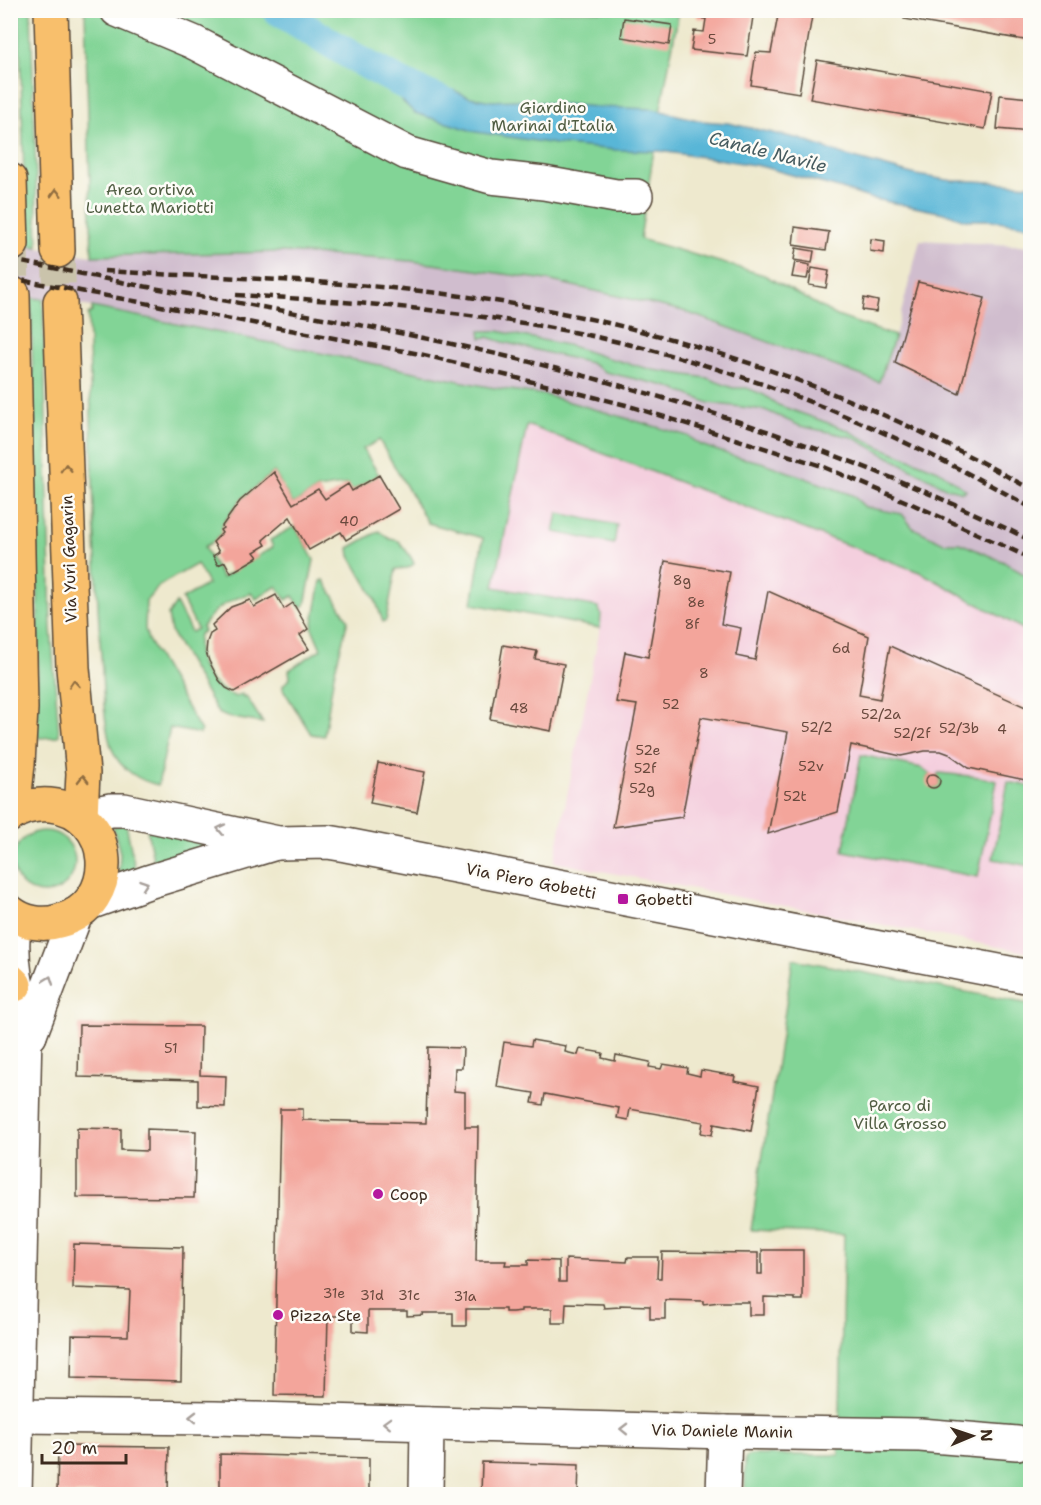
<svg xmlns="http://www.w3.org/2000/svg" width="1041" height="1505" font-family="'Shantell Sans',sans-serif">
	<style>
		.built { fill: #f4cfde }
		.industrial { fill: #d0bdce }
		.green { fill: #82d496; stroke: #5e7f5a; stroke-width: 1.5 }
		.water { fill: #59b6d7; stroke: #4a707a; stroke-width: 1.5 }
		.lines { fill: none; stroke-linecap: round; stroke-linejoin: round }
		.canal { stroke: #59b6d7; stroke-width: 30 }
		.building { fill: #f3a59b }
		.major-tunnel { stroke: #cac3ab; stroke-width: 33; stroke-dasharray: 33 16; stroke-linecap: butt }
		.minor-casing { stroke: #564738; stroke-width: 36 }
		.major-casing { stroke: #564738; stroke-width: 36 }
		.minor { stroke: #fff; stroke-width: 33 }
		.major { stroke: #f8bf6c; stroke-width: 33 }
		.rail { stroke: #3b2a1e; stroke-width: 4.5; stroke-dasharray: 9 4.5; stroke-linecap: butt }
		.oneway { stroke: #906d41 }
		.oneway2 { stroke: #a79f9a }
		.poi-dot { fill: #b5179e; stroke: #fdfcf7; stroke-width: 2 }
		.labels { text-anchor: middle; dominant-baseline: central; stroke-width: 5; stroke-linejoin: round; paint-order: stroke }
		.number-label { font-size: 14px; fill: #69493d }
		.park-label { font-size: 16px; fill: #505d42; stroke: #fdfcf7 }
		.street-label { font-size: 16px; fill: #3b2a1e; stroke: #fdfcf7 }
		.poi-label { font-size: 16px; fill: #3b2a1e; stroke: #fdfcf7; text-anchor: start }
		.water-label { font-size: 18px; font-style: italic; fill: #465b5f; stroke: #fdfcf7 }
	</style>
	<rect width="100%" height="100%" fill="#fdfcf7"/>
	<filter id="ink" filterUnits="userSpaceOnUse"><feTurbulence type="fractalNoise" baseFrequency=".0167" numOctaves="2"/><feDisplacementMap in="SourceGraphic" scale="12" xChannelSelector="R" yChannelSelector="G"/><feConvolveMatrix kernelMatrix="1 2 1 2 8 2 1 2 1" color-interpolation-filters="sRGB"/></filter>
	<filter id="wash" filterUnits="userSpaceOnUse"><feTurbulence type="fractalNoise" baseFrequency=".008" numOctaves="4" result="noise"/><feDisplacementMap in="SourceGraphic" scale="24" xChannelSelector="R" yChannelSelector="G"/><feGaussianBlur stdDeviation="1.35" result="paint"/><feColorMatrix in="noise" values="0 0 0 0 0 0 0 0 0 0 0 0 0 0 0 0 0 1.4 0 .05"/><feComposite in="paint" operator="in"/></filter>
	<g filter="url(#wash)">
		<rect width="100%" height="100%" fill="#eee9ce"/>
		<!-- built -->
		<polygon class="built" points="516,395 1030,600 1030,953 554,862 600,628 472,604"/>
		<!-- industrial -->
		<polygon class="industrial" points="920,240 1030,246 1030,600 714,464 92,312 92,307 11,294 10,244 92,256 282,252 411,261 547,280 683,311 879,382 895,336"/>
		<!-- green -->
		<g class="green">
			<polygon points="19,11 31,11 38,247 26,245"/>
			<polygon points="85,11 679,11 659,118 640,239 764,275 837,316 895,336 879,382 683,311 547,280 411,261 282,252 92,256"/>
			<polygon points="31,298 43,299 51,628 59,735 56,737 39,738 37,735 38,610"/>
			<path d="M92,307l397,80 56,8 143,41 13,9 32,11 28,6 91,33 13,12 37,7 11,14 31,15h16l44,19 26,16v55l-108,-60 -395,-148 -33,162 104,20 3,7 -1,14 -128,-24 11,-66 -55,-15 -49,-83 -16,9 16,26 -27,16 -4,-7 -30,5 -25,15 -19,-32 -34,29 -18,24 1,3 -2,2 1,3 -9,9 -9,5 18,31 51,-31 -3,-7 25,-14 19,34 -9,45 -4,3 -8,-12 -7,4 -9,-14 -21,13 -5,-6c-22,7 -36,14 -49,34l2,4 -5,3c-5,30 9,52 37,63l6,-3 1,3 3,-1 17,27 -36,-6 -9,-4 -47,-81 -3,-17 8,-12 15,29 6,-3 -15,-30 26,-15 -11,-20 -37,21 -14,16 -1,28 3,11 53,91 -1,3 -30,-6 -12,57c-18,-4 -38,-16 -45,-34 -10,-21 -10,-70 -12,-95 -8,-114 -9,-228 -13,-342l4,-2z"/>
			<polygon points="480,331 498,331 571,346 604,357 653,370 707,378 733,388 747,388 764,395 778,405 845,429 880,447 938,470 966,490 963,492 947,488 852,437 800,426 765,410 709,403 666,386 605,372 590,363 503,342 488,337 481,338"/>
			<polygon points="558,513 617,525 614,544 554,532"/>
			<path d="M379,531l11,8 9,2c5,8 13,15 15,23l-6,4 -12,1 -10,51 -3,2 -8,-23 -25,-43 -1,-8z"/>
			<polygon points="324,580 348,620 334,674 324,736 311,734 283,689 283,685 290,678 289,670 321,649 312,628 321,581"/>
			<path d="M861,755l61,13 8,6 -3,4v4l4,5c5,1 8,-1 9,-7l-3,-5 2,-2 41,4 17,4 -19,96 -135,-26z"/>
			<polygon points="1008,782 1030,786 1030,866 993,859"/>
			<polygon points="126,824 136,873 121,876 119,872 120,853 113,826"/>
			<polygon points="147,830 222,844 154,864"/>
			<circle cx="44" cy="862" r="31"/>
			<polygon points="793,959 1030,1004 1030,1494 745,1494 745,1458 750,1455 839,1455 844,1234 751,1230"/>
		</g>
		<!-- water -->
		<polygon class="water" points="415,78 440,85 470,97 491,101 515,100 598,107 653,109 702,121 728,123 800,139 843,155 916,175 954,181 975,181 1030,185 1030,226 991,220 965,220 949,214 869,198 842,189 760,166 717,159 659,151 615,150 555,144 476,132 415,113 401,100"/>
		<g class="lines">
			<!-- canal -->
			<path class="canal" d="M277,10c55,33 108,70 168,92"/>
		</g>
		<g id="blocks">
			<!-- building -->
			<g class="building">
				<polygon points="698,10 754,10 747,56 691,50 694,31 704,32 706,19 697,18"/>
				<polygon points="779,10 813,10 799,93 751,85 756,52 771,53"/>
				<polygon points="906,10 1018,10 1030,13 1030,41 904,19"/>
				<polygon points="624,18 672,25 669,45 621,37"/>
				<polygon points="817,60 992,91 985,129 810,99"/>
				<polygon points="1000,95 1030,98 1030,132 997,129"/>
				<polygon points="795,227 829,232 826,250 793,245"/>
				<polygon points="871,239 885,241 884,253 870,251"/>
				<polygon points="796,248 814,251 812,263 794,260"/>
				<polygon points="795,262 810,265 807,279 792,277"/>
				<polygon points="812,268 829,271 826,288 809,285"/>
				<polygon points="918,282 985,298 959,394 895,363"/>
				<polygon points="864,298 878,301 876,312 862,310"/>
				<polygon points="274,472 293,504 318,489 325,499 348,484 352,491 379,475 399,509 346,540 341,532 309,550 290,517 263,540 266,545 254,552 258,557 231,573 225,562 218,565 213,556 219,552 213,542 222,533 220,530 223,528 222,526 240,501"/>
				<polygon points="665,561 730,572 721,624 741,628 736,656 755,660 768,591 869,636 859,695 880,699 890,646 1030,709 1030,781 969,768 949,754 941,751 925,751 901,756 851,745 838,812 768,834 788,732 701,717 682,817 613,827 637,705 616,702 625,652 648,657"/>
				<polygon points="276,595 284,609 293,603 308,629 300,635 309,649 234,692 226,688 219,680 209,661 206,652 207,642 210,634 215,631 212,625 231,607 250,600 254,607"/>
				<polygon points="503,645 537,651 535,659 564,664 551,731 490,719"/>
				<polygon points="378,763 425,772 417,812 370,803"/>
				<circle cx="933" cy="781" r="7"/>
				<polygon points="79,1025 201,1026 200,1075 226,1076 225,1107 198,1106 198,1080 78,1077"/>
				<polygon points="532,1040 566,1046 565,1052 578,1055 580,1049 603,1053 602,1058 615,1061 616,1055 650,1062 649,1067 661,1069 663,1064 688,1068 687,1073 700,1076 701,1070 735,1076 734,1081 759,1086 751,1131 714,1124 712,1135 701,1133 703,1122 630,1109 628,1120 617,1118 619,1108 545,1094 543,1105 532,1103 534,1093 497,1087 504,1042 531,1046"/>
				<polygon points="428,1047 463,1048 462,1068 455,1068 454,1091 465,1092 465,1127 478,1127 476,1261 506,1261 505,1265 528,1265 528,1260 559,1261 559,1282 566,1282 566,1259 627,1262 628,1257 658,1257 657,1278 661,1278 662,1252 758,1253 758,1274 762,1274 762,1250 803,1250 803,1300 795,1300 795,1298 764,1297 764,1315 749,1315 749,1302 720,1302 703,1304 703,1301 665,1300 665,1319 650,1319 650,1306 620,1305 620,1307 604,1308 603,1304 566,1303 565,1323 552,1323 552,1309 521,1309 521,1311 512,1312 505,1312 505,1309 466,1309 466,1326 453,1326 453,1313 422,1313 423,1315 407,1316 407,1311 368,1311 368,1332 353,1331 353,1316 328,1316 326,1396 274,1395 280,1109 303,1109 303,1120 426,1123"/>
				<polygon points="77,1128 121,1129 121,1150 147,1151 147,1129 196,1131 194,1198 77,1197"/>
				<polygon points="74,1244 183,1247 181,1381 71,1378 72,1335 128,1336 130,1290 73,1288"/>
				<polygon points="58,1446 169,1447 168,1494 57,1494"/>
				<polygon points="220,1454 369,1458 369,1494 220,1494"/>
				<polygon points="482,1462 579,1465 578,1494 481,1494"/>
			</g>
		</g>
	</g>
	<g filter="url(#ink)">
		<use href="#blocks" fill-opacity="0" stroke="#564738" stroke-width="1.5"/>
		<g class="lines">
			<!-- major-tunnel -->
			<g class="major-tunnel">
				<polyline points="12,244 13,294"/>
				<polyline points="58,251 60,302"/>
			</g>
			<!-- minor casing -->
			<g class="minor-casing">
				<g id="minor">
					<polyline points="117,10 193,42 407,153 491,177 544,183 616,196 636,196"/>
					<polyline points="81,816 111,810 124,810 278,843 328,842 346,845 1030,977"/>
					<polyline points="89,903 148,882 276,843"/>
					<path d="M15,916c-5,32 -2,60 7,91"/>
					<polyline points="30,1035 76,914"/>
					<polyline points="16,1416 215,1418 725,1432 920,1435 1017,1443"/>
					<polyline points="15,1494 25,1031 30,1035"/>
					<polyline points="426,1494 427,1424"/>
					<polyline points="723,1494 725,1432"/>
				</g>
			</g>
			<!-- major casing -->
			<g class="major-casing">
				<g id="major">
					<polyline points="51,10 58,251"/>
					<polyline points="10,180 12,244"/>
					<polyline points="60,302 73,668 83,773 81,816"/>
					<polyline points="13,813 18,764 21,708 13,294"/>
					<path d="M10,815c12,-8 26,-11 40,-10 66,6 72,100 9,116 -16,5 -35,2 -49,-9"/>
					<polyline points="10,980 15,985"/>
				</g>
			</g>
			<!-- minor -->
			<use href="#minor" class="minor"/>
			<!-- major -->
			<use href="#major" class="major"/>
			<!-- rail -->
			<g class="rail">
				<path d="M10,260c41,7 81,16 121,24 96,17 193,33 288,53 209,43 421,109 611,203"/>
				<path d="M104,271c130,8 262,9 391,30 187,29 371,94 535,188"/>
				<polyline points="10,278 420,354 626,405 819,465 912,504 1030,558"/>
				<path d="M236,295c132,7 263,18 391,49 142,34 277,92 403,163"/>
			</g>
		</g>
		<!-- one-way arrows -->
		<defs><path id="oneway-chevron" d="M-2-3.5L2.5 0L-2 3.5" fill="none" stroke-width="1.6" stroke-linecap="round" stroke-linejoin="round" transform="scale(1.5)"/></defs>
		<g class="oneway">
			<use href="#oneway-chevron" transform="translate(56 193) rotate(-92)"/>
			<use href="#oneway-chevron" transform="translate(66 468) rotate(-92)"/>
			<use href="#oneway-chevron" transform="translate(74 684) rotate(-95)"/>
			<use href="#oneway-chevron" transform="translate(83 779) rotate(-90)"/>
		</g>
		<g class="oneway2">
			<use href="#oneway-chevron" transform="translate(221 829) rotate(-168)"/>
			<use href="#oneway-chevron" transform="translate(144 884) rotate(-19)"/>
			<use href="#oneway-chevron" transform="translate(49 980) rotate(-70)"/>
			<use href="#oneway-chevron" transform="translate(193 1417) rotate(-179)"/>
			<use href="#oneway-chevron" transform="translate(387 1423) rotate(-178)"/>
			<use href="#oneway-chevron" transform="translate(624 1429) rotate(-179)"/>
		</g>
	</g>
	<!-- markers -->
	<g class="poi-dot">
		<rect x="617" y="893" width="12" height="12" rx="3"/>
		<circle cx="378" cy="1194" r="6"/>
		<circle cx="278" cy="1315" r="6"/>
	</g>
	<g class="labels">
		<!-- number labels -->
		<g class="number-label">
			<text x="712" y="39">5</text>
			<text x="349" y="521">40</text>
			<text x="682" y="580">8g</text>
			<text x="696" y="602">8e</text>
			<text x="692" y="624">8f</text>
			<text x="841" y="648">6d</text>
			<text x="704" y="673">8</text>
			<text x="671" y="704">52</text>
			<text x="519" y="708">48</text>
			<text x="881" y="714">52/2a</text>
			<text x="817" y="727">52/2</text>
			<text x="959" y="728">52/3b</text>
			<text x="1002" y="729">4</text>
			<text x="912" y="733">52/2f</text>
			<text x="648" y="750">52e</text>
			<text x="811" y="766">52v</text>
			<text x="645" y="768">52f</text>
			<text x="642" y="788">52g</text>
			<text x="795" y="796">52t</text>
			<text x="171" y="1048">51</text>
			<text x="334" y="1293">31e</text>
			<text x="372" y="1295">31d</text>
			<text x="409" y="1295">31c</text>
			<text x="465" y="1296">31a</text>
		</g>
		<!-- park labels -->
		<g class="park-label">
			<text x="553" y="107">Giardino<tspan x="553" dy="18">Marinai d'Italia</tspan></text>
			<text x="150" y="189">Area ortiva<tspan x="150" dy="18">Lunetta Mariotti</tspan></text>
			<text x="900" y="1105">Parco di<tspan x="900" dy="18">Villa Grosso</tspan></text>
		</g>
		<!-- street labels -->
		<g class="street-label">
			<text transform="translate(69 559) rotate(-92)">Via Yuri Gagarin</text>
			<text transform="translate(531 881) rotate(11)">Via Piero Gobetti</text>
			<text transform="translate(722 1431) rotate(1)">Via Daniele Manin</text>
		</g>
		<!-- poi labels -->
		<g class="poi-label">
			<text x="635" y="899">Gobetti</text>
			<text x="390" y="1194">Coop</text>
			<text x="290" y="1315">Pizza Ste</text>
		</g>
		<!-- water labels -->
		<g class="water-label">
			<text transform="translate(768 152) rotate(14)">Canale Navile</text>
		</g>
	</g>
	<!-- margin -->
	<rect width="1041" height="1505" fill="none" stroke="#fdfcf7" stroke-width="36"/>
	<!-- north arrow -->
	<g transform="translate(972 1436) rotate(88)" stroke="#fdfcf7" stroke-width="4.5" paint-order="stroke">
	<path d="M0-4.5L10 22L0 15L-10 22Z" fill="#3b2a1e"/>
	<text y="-9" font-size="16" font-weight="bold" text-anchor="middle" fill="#3b2a1e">N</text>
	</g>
	<!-- scale -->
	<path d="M42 1454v9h84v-9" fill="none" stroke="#3b2a1e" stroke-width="3"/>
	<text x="51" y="1454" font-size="18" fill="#3b2a1e" stroke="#fdfcf7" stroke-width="4.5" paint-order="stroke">20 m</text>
</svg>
